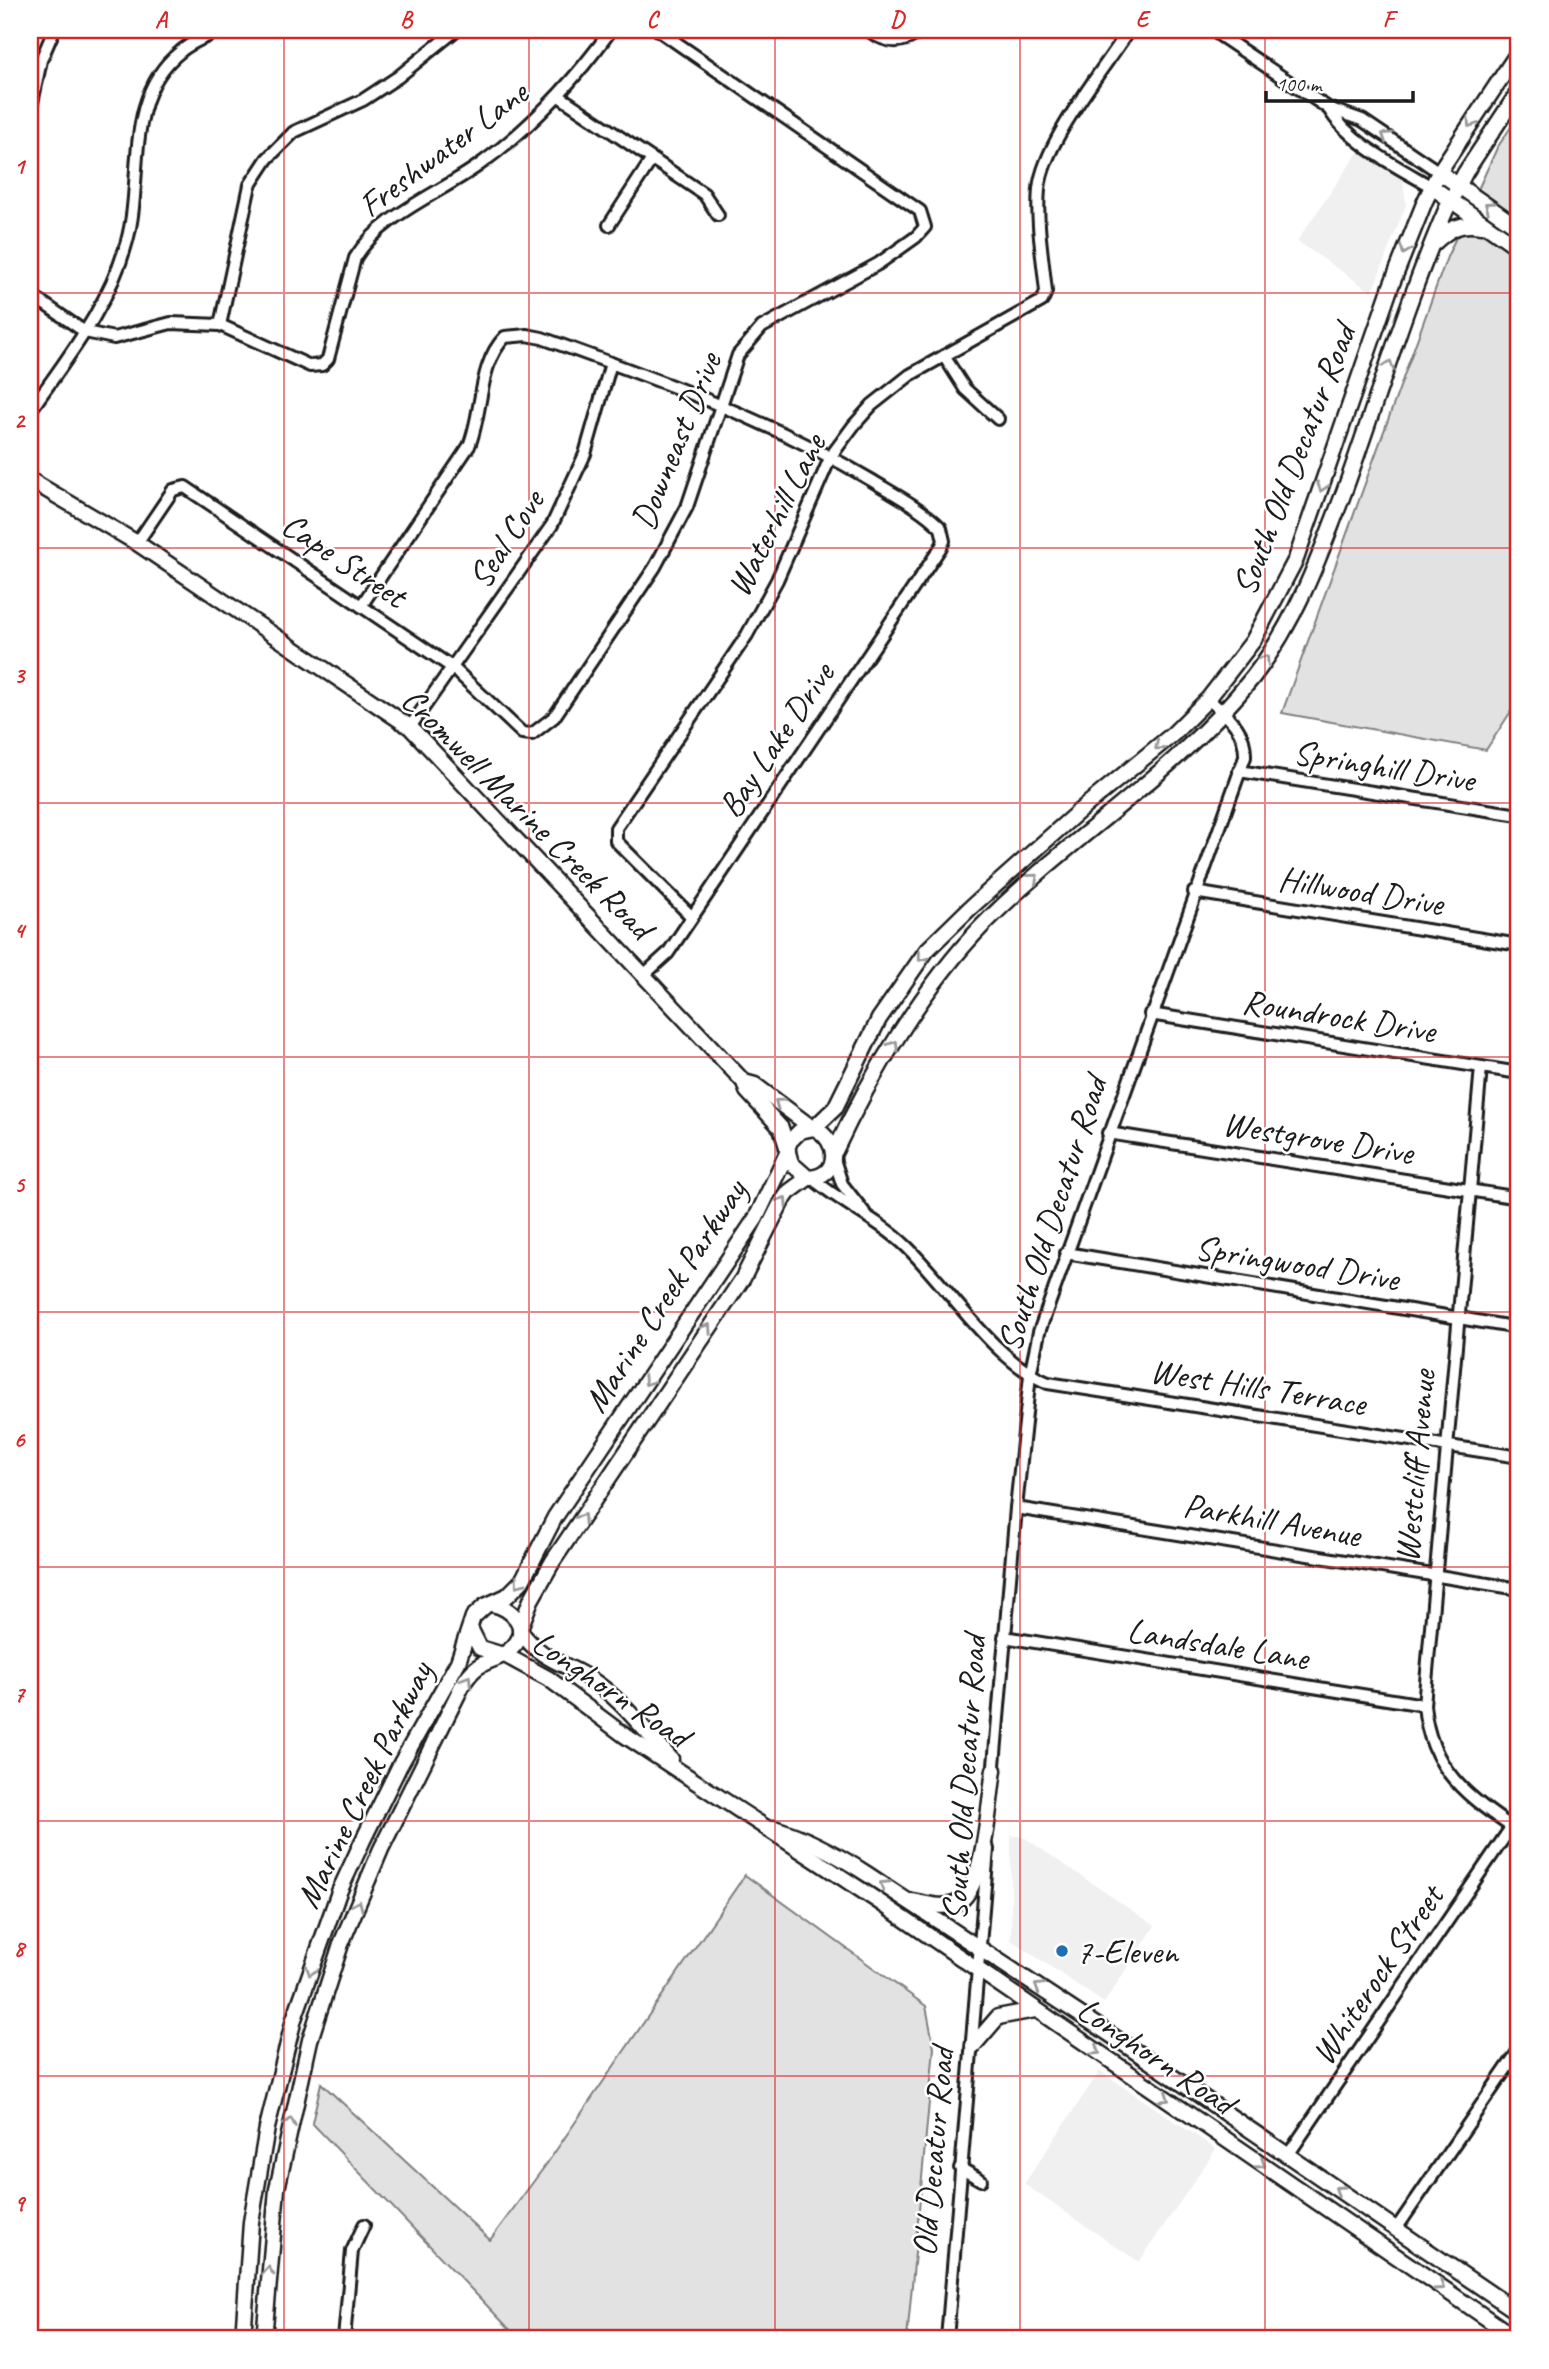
<svg xmlns="http://www.w3.org/2000/svg" width="1549" height="2369" font-family="Caveat,sans-serif">
	<style>
		.built { fill: #f0f0f0 }
		.green { fill: #e2e2e2; stroke: #7f7f7f; stroke-width: 2 }
		.lines { fill: none; stroke-linecap: round; stroke-linejoin: round }
		.minor-casing { stroke: #1c1c1c; stroke-width: 16 }
		.major-casing { stroke: #1c1c1c; stroke-width: 19 }
		.minor { stroke: #fff; stroke-width: 10 }
		.major { stroke: #fff; stroke-width: 14 }
		.oneway { stroke: #999 }
		.grid { fill: none; stroke: #d62828; stroke-width: 2; stroke-opacity: 0.55 }
		.poi-dot { fill: #1f6fb2; stroke: #fff; stroke-width: 2.5 }
		.labels { text-anchor: middle; dominant-baseline: central; stroke-width: 5; stroke-linejoin: round; paint-order: stroke }
		.street-label { font-size: 35px; fill: #1c1c1c; stroke: #fff }
		.poi-label { font-size: 35px; fill: #1c1c1c; stroke: #fff; text-anchor: start }
		.neatline { fill: none; stroke: #d62828; stroke-width: 2.5 }
		.grid-label { font-size: 23px; text-anchor: middle; font-weight: bold; fill: #d62828 }
	</style>
	<rect width="100%" height="100%" fill="#fff"/>
	<filter id="ink" filterUnits="userSpaceOnUse"><feTurbulence type="fractalNoise" baseFrequency=".0143" numOctaves="2"/><feDisplacementMap in="SourceGraphic" scale="14" xChannelSelector="R" yChannelSelector="G"/><feConvolveMatrix kernelMatrix="1 2 1 2 8 2 1 2 1" color-interpolation-filters="sRGB"/></filter>
	<g filter="url(#ink)">
		<!-- built -->
		<g class="built">
			<polygon points="1359,151 1403,180 1406,205 1372,292 1297,241"/>
			<polygon points="1011,1835 1025,1838 1155,1926 1104,2003 1011,1940"/>
			<polygon points="1100,2071 1216,2149 1139,2262 1024,2184"/>
		</g>
		<!-- green -->
		<g class="green">
			<polygon points="1519,115 1519,699 1486,750 1282,713 1447,257 1497,148"/>
			<polygon points="745,1875 926,2006 934,2048 907,2339 519,2339 312,2123 321,2083 490,2240 548,2162"/>
		</g>
		<g class="lines">
			<!-- minor casing -->
			<g class="minor-casing">
				<g id="minor">
					<path d="M867,30c22,15 35,15 57,0"/>
					<polyline points="1212,30 1328,108 1362,120 1439,172"/>
					<polyline points="559,96 704,194 718,215"/>
					<path d="M1328,108c21,35 68,58 104,79"/>
					<polyline points="30,113 41,60 54,30"/>
					<polyline points="609,225 652,159"/>
					<path d="M30,294l55,38 29,6 57,-15 49,2 90,41 12,-1 6,-6 27,-101c27,-44 84,-64 124,-93 52,-37 95,-84 132,-135"/>
					<polyline points="220,325 250,185 267,159 294,132 363,100 398,77 456,30"/>
					<polyline points="944,356 965,389 998,419"/>
					<path d="M30,411c37,-53 80,-106 97,-170 17,-62 -4,-144 53,-189 11,-10 28,-16 42,-22"/>
					<polyline points="137,543 173,490 185,487 453,668 522,733 532,734 554,717 655,567 687,507 738,355 762,327 878,264 916,237 925,227 920,211 658,30"/>
					<path d="M361,606l108,-160c14,-34 9,-82 36,-109l22,-2 15,3c114,41 224,80 329,142 23,14 52,29 70,48l3,13 -3,6 -273,406 -23,21"/>
					<polyline points="410,727 552,525 585,454 611,363"/>
					<polyline points="1239,771 1519,815"/>
					<polyline points="1194,892 1519,945"/>
					<path d="M691,916l-75,-75v-13l131,-193 30,-55 54,-124 23,-31 18,-20 38,-30 132,-74 4,-9c-3,-33 -10,-70 -7,-103 4,-46 64,-119 90,-159"/>
					<polyline points="1150,1014 1519,1073"/>
					<path d="M1481,1067l-57,638c6,66 44,92 95,127"/>
					<polyline points="1108,1133 1519,1198"/>
					<polyline points="834,1159 842,1184 864,1212"/>
					<path d="M812,1178c30,26 66,41 95,69 41,40 88,115 141,136l471,74"/>
					<polyline points="1066,1253 1519,1328"/>
					<polyline points="1016,1508 1519,1589"/>
					<polyline points="1004,1637 1424,1705"/>
					<path d="M993,1777l23,-269 14,-133 9,-43 206,-575c1,-28 -17,-40 -37,-58"/>
					<polyline points="1288,2155 1512,1826"/>
					<polyline points="960,2168 981,2180"/>
					<polyline points="1396,2229 1519,2050"/>
					<polyline points="1507,2305 1519,2287"/>
					<polyline points="344,2339 352,2251 364,2225"/>
					<polyline points="947,2339 988,1849"/>
				</g>
			</g>
			<!-- major casing -->
			<g class="major-casing">
				<g id="major">
					<polyline points="1439,172 1519,228"/>
					<polyline points="1432,187 1519,248"/>
					<path d="M1434,243c15,-14 26,-21 47,-17"/>
					<polyline points="30,480 137,543 410,727 744,1082 747,1091 781,1128 787,1147"/>
					<polyline points="744,1082 755,1085 811,1127"/>
					<path d="M814,1128c25,12 28,48 -6,50l-17,-15 -4,-14 3,-8 10,-10 14,-3 21,-20 44,-89 48,-69 43,-42 108,-96 95,-78 35,-35 45,-58 43,-82 95,-273 34,-85 14,-29 80,-121"/>
					<path d="M835,1151c35,-75 89,-165 147,-225 86,-88 194,-152 271,-249 43,-55 67,-121 91,-185 34,-94 62,-190 102,-282l19,-37 54,-82"/>
					<polyline points="470,1628 480,1648 500,1654"/>
					<polyline points="520,1628 531,1600 553,1561 743,1278 781,1203 789,1192 808,1178"/>
					<path d="M520,1631c25,34 49,31 79,54 27,20 49,49 72,74"/>
					<polyline points="503,1654 549,1679 624,1735 878,1901 1517,2339"/>
					<path d="M774,1828c34,10 64,27 93,46l250,165 402,274"/>
					<path d="M912,1901c15,3 34,9 48,0 25,-17 29,-101 34,-131"/>
					<polyline points="973,2046 998,2017 1035,2010"/>
					<polyline points="243,2339 251,2222 267,2128 294,2019 339,1892 363,1840 400,1765 458,1662 473,1617 485,1606 507,1596 522,1581 555,1517 756,1218 788,1151"/>
					<path d="M264,2339l13,-150 33,-149 31,-96 40,-95 81,-163c17,-31 34,-21 51,-39 19,-19 -2,-40 -21,-43"/>
				</g>
			</g>
			<!-- minor -->
			<use href="#minor" class="minor"/>
			<!-- major -->
			<use href="#major" class="major"/>
		</g>
		<!-- one-way arrows -->
		<defs><path id="oneway-chevron" d="M-2-3.5L2.5 0L-2 3.5" fill="none" stroke-width="1.6" stroke-linecap="round" stroke-linejoin="round" transform="scale(1.75)"/></defs>
		<g class="oneway">
			<use href="#oneway-chevron" transform="translate(1471 123) rotate(124)"/>
			<use href="#oneway-chevron" transform="translate(1386 136) rotate(-146)"/>
			<use href="#oneway-chevron" transform="translate(1489 206) rotate(-145)"/>
			<use href="#oneway-chevron" transform="translate(1405 250) rotate(111)"/>
			<use href="#oneway-chevron" transform="translate(1389 365) rotate(-71)"/>
			<use href="#oneway-chevron" transform="translate(1322 487) rotate(108)"/>
			<use href="#oneway-chevron" transform="translate(1265 659) rotate(-57)"/>
			<use href="#oneway-chevron" transform="translate(1159 746) rotate(141)"/>
			<use href="#oneway-chevron" transform="translate(1034 878) rotate(-40)"/>
			<use href="#oneway-chevron" transform="translate(922 957) rotate(129)"/>
			<use href="#oneway-chevron" transform="translate(894 1045) rotate(-57)"/>
			<use href="#oneway-chevron" transform="translate(779 1103) rotate(-144)"/>
			<use href="#oneway-chevron" transform="translate(783 1201) rotate(-56)"/>
			<use href="#oneway-chevron" transform="translate(707 1328) rotate(-56)"/>
			<use href="#oneway-chevron" transform="translate(648 1381) rotate(124)"/>
			<use href="#oneway-chevron" transform="translate(582 1518) rotate(-56)"/>
			<use href="#oneway-chevron" transform="translate(519 1583) rotate(128)"/>
			<use href="#oneway-chevron" transform="translate(467 1680) rotate(-58)"/>
			<use href="#oneway-chevron" transform="translate(884 1885) rotate(-147)"/>
			<use href="#oneway-chevron" transform="translate(358 1905) rotate(-67)"/>
			<use href="#oneway-chevron" transform="translate(311 1971) rotate(109)"/>
			<use href="#oneway-chevron" transform="translate(1039 1987) rotate(-148)"/>
			<use href="#oneway-chevron" transform="translate(1096 2051) rotate(34)"/>
			<use href="#oneway-chevron" transform="translate(1165 2098) rotate(34)"/>
			<use href="#oneway-chevron" transform="translate(290 2122) rotate(-79)"/>
			<use href="#oneway-chevron" transform="translate(1261 2164) rotate(35)"/>
			<use href="#oneway-chevron" transform="translate(1339 2190) rotate(-145)"/>
			<use href="#oneway-chevron" transform="translate(268 2271) rotate(-86)"/>
			<use href="#oneway-chevron" transform="translate(1440 2286) rotate(35)"/>
		</g>
	</g>
	<!-- grid -->
	<path class="grid" d="M284,30v2309M529,30v2309M775,30v2309M1020,30v2309M1265,30v2309M30,293h1489M30,548h1489M30,803h1489M30,1057h1489M30,1312h1489M30,1567h1489M30,1821h1489M30,2076h1489"/>
	<!-- markers -->
	<circle class="poi-dot" cx="1062" cy="1951" r="7"/>
	<g class="labels">
		<!-- street labels -->
		<g class="street-label">
			<text transform="translate(443 149) rotate(-37)">Freshwater Lane</text>
			<text transform="translate(676 441) rotate(-68)">Downeast Drive</text>
			<text transform="translate(1294 460) rotate(-69)">South Old Decatur Road</text>
			<text transform="translate(776 515) rotate(-63)">Waterhill Lane</text>
			<text transform="translate(506 539) rotate(-57)">Seal Cove</text>
			<text transform="translate(344 560) rotate(34)">Cape Street</text>
			<text transform="translate(776 740) rotate(-56)">Bay Lake Drive</text>
			<text transform="translate(1384 766) rotate(9)">Springhill Drive</text>
			<text transform="translate(527 813) rotate(45)">Cromwell Marine Creek Road</text>
			<text transform="translate(1361 891) rotate(9)">Hillwood Drive</text>
			<text transform="translate(1339 1016) rotate(9)">Roundrock Drive</text>
			<text transform="translate(1318 1138) rotate(9)">Westgrove Drive</text>
			<text transform="translate(1052 1214) rotate(-72)">South Old Decatur Road</text>
			<text transform="translate(1297 1263) rotate(9)">Springwood Drive</text>
			<text transform="translate(665 1296) rotate(-57)">Marine Creek Parkway</text>
			<text transform="translate(1258 1387) rotate(9)">West Hills Terrace</text>
			<text transform="translate(1415 1466) rotate(-85)">Westcliff Avenue</text>
			<text transform="translate(1272 1520) rotate(10)">Parkhill Avenue</text>
			<text transform="translate(1218 1644) rotate(9)">Landsdale Lane</text>
			<text transform="translate(611 1689) rotate(34)">Longhorn Road</text>
			<text transform="translate(964 1778) rotate(-86)">South Old Decatur Road</text>
			<text transform="translate(364 1785) rotate(-64)">Marine Creek Parkway</text>
			<text transform="translate(1377 1975) rotate(-56)">Whiterock Street</text>
			<text transform="translate(1156 2056) rotate(34)">Longhorn Road</text>
			<text transform="translate(933 2152) rotate(-85)">Old Decatur Road</text>
		</g>
		<!-- poi labels -->
		<g class="poi-label">
			<text x="1076" y="1951">7-Eleven</text>
		</g>
	</g>
	<!-- margin -->
	<rect width="1549" height="2369" fill="none" stroke="#fff" stroke-width="77"/>
	<!-- scale -->
	<path d="M1266 91v10h147v-10" fill="none" stroke="#1c1c1c" stroke-width="3.5"/>
	<text x="1276" y="91" font-size="21" fill="#1c1c1c" stroke="#ffffff" stroke-width="5" paint-order="stroke">100 m</text>
	<rect x="38" y="38" width="1472" height="2292" class="neatline"/>
	<g class="grid-label">
		<text x="161" y="27">A</text>
		<text x="406" y="27">B</text>
		<text x="652" y="27">C</text>
		<text x="897" y="27">D</text>
		<text x="1142" y="27">E</text>
		<text x="1388" y="27">F</text>
		<text x="19" y="174">1</text>
		<text x="19" y="428">2</text>
		<text x="19" y="683">3</text>
		<text x="19" y="938">4</text>
		<text x="19" y="1192">5</text>
		<text x="19" y="1447">6</text>
		<text x="19" y="1702">7</text>
		<text x="19" y="1956">8</text>
		<text x="19" y="2211">9</text>
	</g>
</svg>
